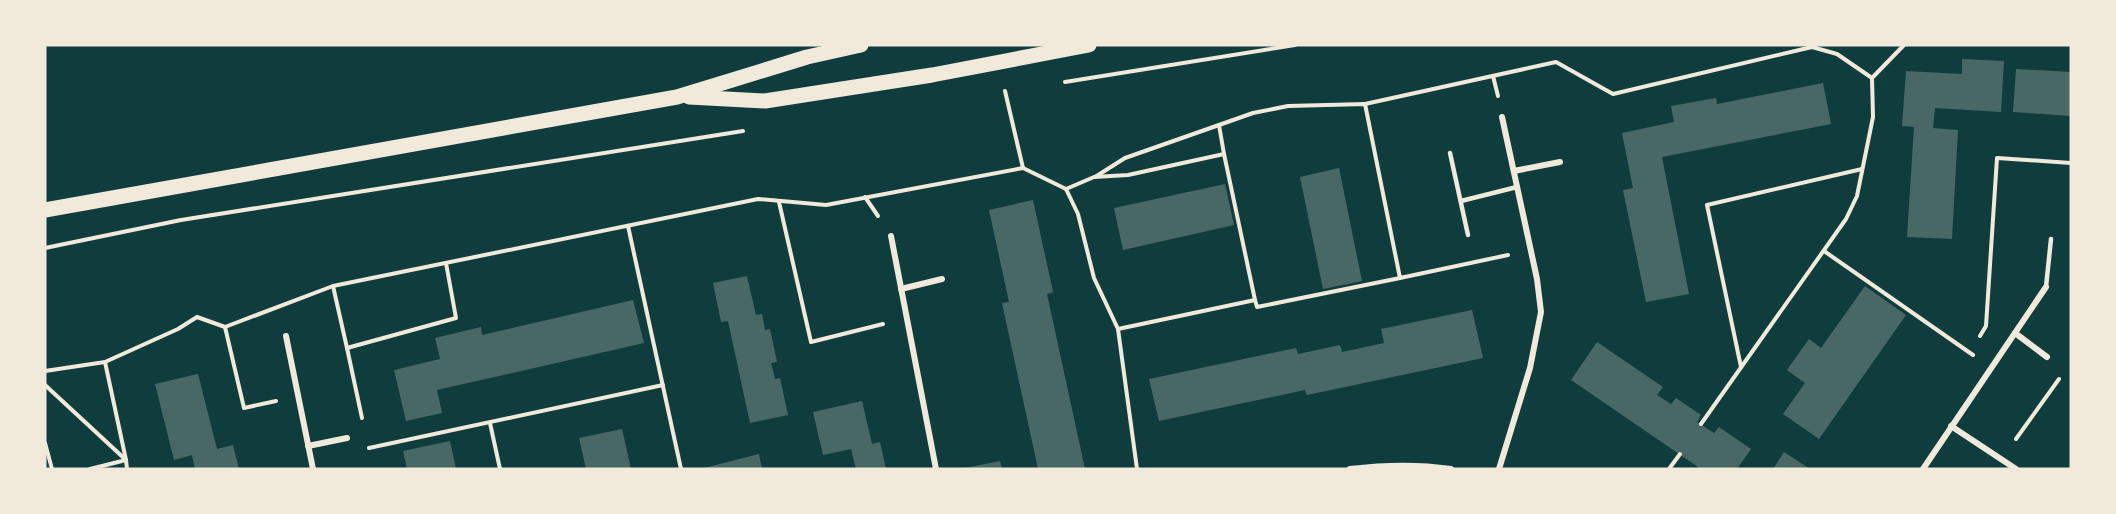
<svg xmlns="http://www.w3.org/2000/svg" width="2116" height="514" font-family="Figtree,sans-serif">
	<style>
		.building { fill: #486865 }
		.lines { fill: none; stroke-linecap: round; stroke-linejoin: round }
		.path { stroke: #f1e9da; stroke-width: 4 }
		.service { stroke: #f1e9da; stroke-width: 4.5 }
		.minor { stroke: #f1e9da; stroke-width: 6 }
		.primary { stroke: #f1e9da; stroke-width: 15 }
	</style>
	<rect width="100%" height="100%" fill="#0f3d3e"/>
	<!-- building -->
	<g class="building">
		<polygon points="1962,59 2004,61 2001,112 1935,108 1933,128 1958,130 1952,239 1907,237 1914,127 1902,126 1906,71 1962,74"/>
		<polygon points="2016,69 2071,72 2071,116 2013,112"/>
		<polygon points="1823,83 1831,124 1662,157 1689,294 1646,302 1623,190 1633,188 1622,133 1674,122 1671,106 1716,98 1717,104"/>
		<polygon points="1339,168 1362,281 1323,289 1300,177"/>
		<polygon points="1225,184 1234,225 1123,250 1114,208"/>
		<polygon points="1033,200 1053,292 1047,294 1085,469 1038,469 1002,303 1009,302 989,210"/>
		<polygon points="747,276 756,315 762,314 765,330 770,329 777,362 771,363 775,379 780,378 788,415 750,423 728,321 721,322 713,283"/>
		<polygon points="1865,286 1906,315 1819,439 1783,414 1805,383 1787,370 1809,339 1821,348"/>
		<polygon points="633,300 644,343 437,390 442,413 406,421 394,370 440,359 435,338 481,327 482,335"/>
		<polygon points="1472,310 1483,358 1307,395 1305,390 1159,421 1149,379 1296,348 1298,354 1340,345 1342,352 1384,343 1381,329"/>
		<polygon points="1597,342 1663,387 1657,395 1671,404 1676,398 1701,415 1697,422 1714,433 1719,427 1751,449 1737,469 1701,469 1571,380"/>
		<polygon points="198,374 217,449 233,445 239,469 195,469 192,455 174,460 155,384"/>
		<polygon points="862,401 872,444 880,442 886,469 856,469 851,449 823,455 813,412"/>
		<polygon points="622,429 631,469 586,469 579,438"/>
		<polygon points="450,441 456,469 407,469 403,451"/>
		<polygon points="1784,452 1810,469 1773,469"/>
		<polygon points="759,454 762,469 704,469 704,468"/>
		<polygon points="1000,461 1002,469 965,469 965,468"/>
	</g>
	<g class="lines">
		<!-- path -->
		<g class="path">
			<polyline points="1493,76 1498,96"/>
			<polyline points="1872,78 1904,45"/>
			<polyline points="1065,82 1295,45"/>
			<polyline points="1005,91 1023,168"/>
			<polyline points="1365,104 1556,62 1613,94 1812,47 1837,54 1872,78"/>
			<polyline points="1224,154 1255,300"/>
			<polyline points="1095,177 1125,158 1219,125"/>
			<polyline points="1066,189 1094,177 1128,175 1224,154 1219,125 1253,113 1288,106 1365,104 1400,278 1508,255"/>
			<polyline points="1066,189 1078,214 1094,278 1118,329 1137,469"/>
			<polyline points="865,197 878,216"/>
			<polyline points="779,202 811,342 883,324"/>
			<polyline points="628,226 681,469"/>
			<polyline points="45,248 181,220 743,131"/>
			<polyline points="1824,251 1973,355"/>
			<polyline points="333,286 347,348"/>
			<polyline points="225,327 333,286 758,199 826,205 1023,168 1066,189"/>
			<polyline points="1118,329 1255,300 1257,307 1400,278"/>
			<polyline points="1980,336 1986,326 1997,158 2071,163"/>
			<polyline points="1741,367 1707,205 1862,169"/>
			<polyline points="45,371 105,362"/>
			<polyline points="45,385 126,460 127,469"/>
			<polyline points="362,418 347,348 456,318 446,263"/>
			<polyline points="490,423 500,469"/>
			<polyline points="1701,424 1846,219 1857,196 1873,117 1872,78"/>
			<polyline points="2016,439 2059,379"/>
			<polyline points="45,443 52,469"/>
			<polyline points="369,448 663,385"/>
			<polyline points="90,469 126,460 105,362 178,329 197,317 225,327 244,408 276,401"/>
			<polyline points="1669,469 1680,454"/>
		</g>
		<!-- service -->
		<g class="service">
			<polyline points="1450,153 1468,235"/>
			<polyline points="1461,201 1517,187"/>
			<polyline points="2046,287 2051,239"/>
		</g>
		<!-- minor -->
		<g class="minor">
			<polyline points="1514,171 1560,162"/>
			<polyline points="891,236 936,469"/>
			<polyline points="901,289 942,279"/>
			<polyline points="2015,333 2047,357"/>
			<polyline points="286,336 313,469"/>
			<polyline points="1951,426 2016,469"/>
			<polyline points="308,446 347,438"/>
			<path d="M1350,469c33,-4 67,-5 101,0"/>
			<polyline points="1499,469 1530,368 1541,312 1537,279 1502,117"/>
			<polyline points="1923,469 2046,287"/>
		</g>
		<!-- primary -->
		<g class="primary">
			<polyline points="689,97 765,101 932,75 1089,45"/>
			<polyline points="45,210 677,97 807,57 861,45"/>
		</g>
	</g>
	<!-- border -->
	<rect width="2116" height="514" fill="none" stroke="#f1e9da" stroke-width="93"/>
</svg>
